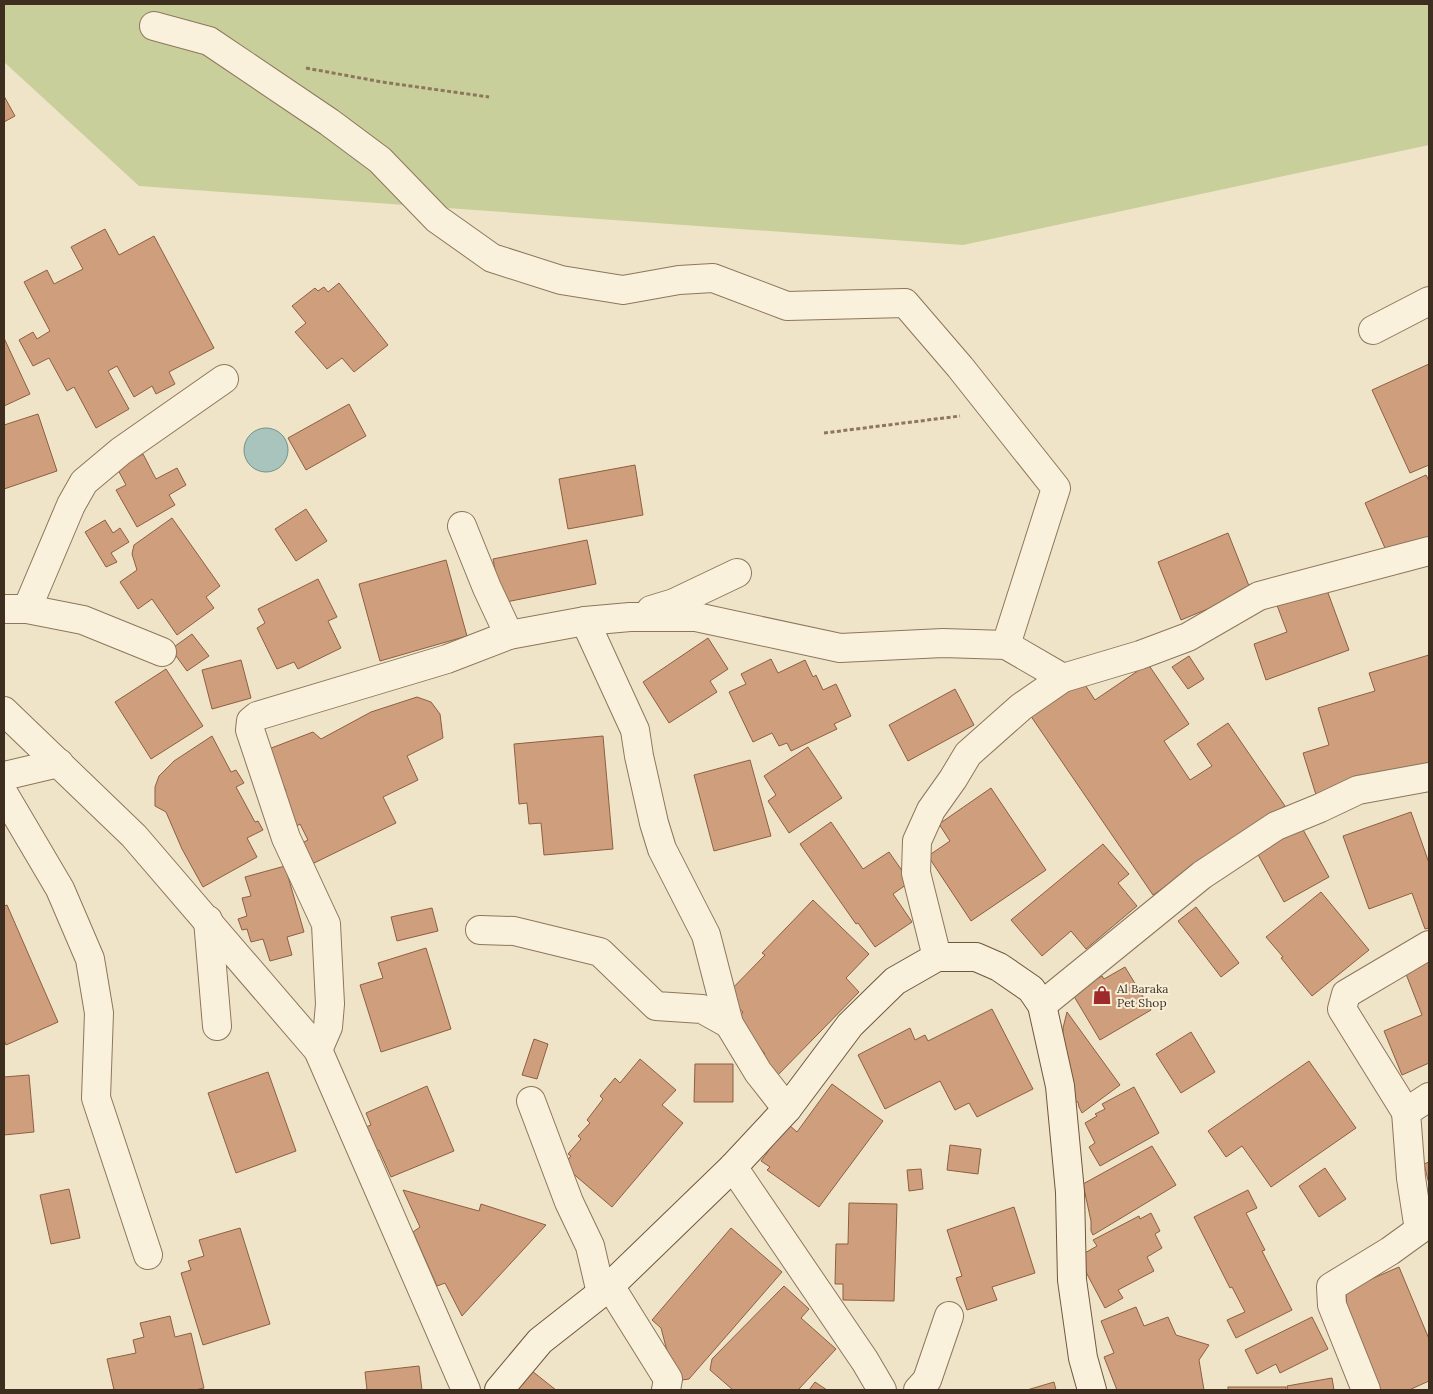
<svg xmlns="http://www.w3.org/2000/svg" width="1433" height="1394" font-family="Lora,serif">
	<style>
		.green { fill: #c9cf9b }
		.water { fill: #a9c4bc; stroke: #6f938a }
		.building { fill: #cf9f7d; stroke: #8d5f41 }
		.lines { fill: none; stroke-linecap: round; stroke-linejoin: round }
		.minor-casing { stroke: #8d765c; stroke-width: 30 }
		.secondary-casing { stroke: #6f573f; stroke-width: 30 }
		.path { stroke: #8d765c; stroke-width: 3; stroke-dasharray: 4 2.5; stroke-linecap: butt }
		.minor { stroke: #faf1dc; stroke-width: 28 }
		.secondary { stroke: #faf1dc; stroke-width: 28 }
		.labels { text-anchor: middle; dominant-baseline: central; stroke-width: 4; stroke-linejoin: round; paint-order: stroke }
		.poi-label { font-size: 12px; fill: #3d2e20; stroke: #f7eed8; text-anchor: start }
	</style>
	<rect width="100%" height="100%" fill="#f0e4c8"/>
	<!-- green -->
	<polygon class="green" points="4,4 1429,4 1429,145 963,245 139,186 4,62"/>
	<!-- water -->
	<circle class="water" cx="266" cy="450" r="22"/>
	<!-- building -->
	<g class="building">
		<polygon points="4,96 15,116 4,122"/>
		<polygon points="105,229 119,255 154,236 214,348 169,372 175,384 156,394 152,386 134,397 117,366 108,371 129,409 96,428 74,387 67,391 49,358 33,366 19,340 33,332 37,339 50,331 24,282 47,270 54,284 83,269 71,247"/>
		<polygon points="339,283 388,345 354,372 342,358 327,369 295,332 306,323 292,306 315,288 318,291 324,287 328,292"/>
		<polygon points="4,338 30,394 4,406"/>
		<polygon points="1429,364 1429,465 1410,473 1372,390"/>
		<polygon points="349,404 366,436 306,470 288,438"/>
		<polygon points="38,414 57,471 4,489 4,425"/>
		<polygon points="143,454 156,479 177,468 186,485 169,495 175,505 137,527 116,490 126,485 117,468"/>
		<polygon points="635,465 643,515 568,529 559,479"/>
		<polygon points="1426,475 1429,481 1429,539 1389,557 1365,503"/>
		<polygon points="306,509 327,541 296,561 275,529"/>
		<polygon points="172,518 220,586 206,597 214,608 177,635 152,599 138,609 120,582 137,570 132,554 134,545"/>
		<polygon points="105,520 113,533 120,528 129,542 111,553 117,562 106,567 85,532"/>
		<polygon points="1228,533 1251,591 1181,620 1158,562"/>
		<polygon points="587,540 596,584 501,603 493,559"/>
		<polygon points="446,560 467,636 380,661 359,584"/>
		<polygon points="318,579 337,617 328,621 341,648 298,669 294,662 277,669 257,628 265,623 258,609"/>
		<polygon points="1324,582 1349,650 1266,680 1254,644 1287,632 1275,600"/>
		<polygon points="192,634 209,656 187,671 171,649"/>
		<polygon points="708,638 728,669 710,681 717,692 669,723 643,682"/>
		<polygon points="1429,655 1429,764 1317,798 1303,753 1329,745 1318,708 1375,691 1369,673"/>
		<polygon points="1189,656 1204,679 1188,689 1172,667"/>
		<polygon points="771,659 778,673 805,660 813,677 816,675 823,690 836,684 851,716 834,724 837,729 791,751 787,743 779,746 772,733 753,742 729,692 746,684 741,674"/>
		<polygon points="241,660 251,698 212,709 202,670"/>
		<polygon points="1148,664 1189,724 1164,741 1190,780 1212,766 1197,744 1228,723 1285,806 1153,895 1028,712 1080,677 1095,700"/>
		<polygon points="166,669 203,726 151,759 115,702"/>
		<polygon points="955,689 974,725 908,761 889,725"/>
		<polygon points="417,697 431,702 440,714 443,738 407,756 418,780 383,797 396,823 310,865 300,844 308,840 300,824 295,827 279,794 286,791 278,774 261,752 313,732 321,739 371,712"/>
		<polygon points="212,736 231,772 236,770 244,783 236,787 255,822 258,821 263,830 247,838 257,857 203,887 182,849 166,812 155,806 155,787 159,776 174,761"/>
		<polygon points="603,736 613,849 544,855 541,823 529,824 527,803 519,804 514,744"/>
		<polygon points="808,747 842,798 789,833 768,801 776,795 764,776"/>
		<polygon points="750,760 771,836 714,851 694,775"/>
		<polygon points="991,788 1046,870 971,921 928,856 950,841 939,824"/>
		<polygon points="1411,812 1429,863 1429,928 1425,929 1412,893 1369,909 1343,836"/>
		<polygon points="831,822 863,869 889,852 910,882 893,894 912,922 875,947 858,923 856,924 800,844"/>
		<polygon points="1301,826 1329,877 1284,902 1256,851"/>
		<polygon points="1103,844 1129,874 1118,883 1137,906 1086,949 1071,931 1042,956 1011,920"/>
		<polygon points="285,866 304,932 287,937 292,955 270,961 263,939 251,942 247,929 242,930 238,919 247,916 242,898 251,896 245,877"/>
		<polygon points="1321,892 1369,950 1312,996 1281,958 1283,957 1266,937"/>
		<polygon points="813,900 869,954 846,978 859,992 775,1078 757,1062 765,1054 738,1019 743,1012 724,997 765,955 762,953"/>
		<polygon points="7,905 58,1022 6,1045 4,1040 4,906"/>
		<polygon points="1196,907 1239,963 1221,977 1178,921"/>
		<polygon points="432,908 438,931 397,941 391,917"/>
		<polygon points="426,948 451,1029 381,1052 360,985 383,978 378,963"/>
		<polygon points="1429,958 1429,1063 1402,1075 1384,1031 1422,1015 1404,969"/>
		<polygon points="1125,967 1151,1010 1100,1040 1072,993 1102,976 1104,979"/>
		<polygon points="992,1009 1033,1089 977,1117 969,1103 955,1110 940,1081 885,1109 858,1055 910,1028 915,1040 925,1035 928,1041"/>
		<polygon points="1067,1012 1120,1085 1082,1113 1079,1107 1078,1102 1067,1100 1062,1059 1063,1028"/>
		<polygon points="1191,1032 1215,1072 1181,1093 1156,1054"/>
		<polygon points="534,1039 548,1044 537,1079 522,1075"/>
		<polygon points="640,1059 676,1090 662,1105 683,1123 612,1207 563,1165 571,1156 568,1154 581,1139 578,1136 590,1123 587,1120 603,1099 600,1096 615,1078 620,1083"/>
		<polygon points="1309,1061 1356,1128 1271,1187 1242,1146 1226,1157 1208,1131"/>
		<polygon points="695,1064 733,1064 733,1102 694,1102"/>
		<polygon points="268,1072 296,1151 236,1173 208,1093"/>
		<polygon points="29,1075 34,1132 4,1135 4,1077"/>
		<polygon points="832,1084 883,1121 819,1207 767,1170 770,1167 761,1161 788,1124 797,1132"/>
		<polygon points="427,1086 454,1151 391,1177 379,1150 374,1153 363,1128 371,1125 366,1113"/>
		<polygon points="1134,1087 1159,1133 1100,1166 1089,1147 1095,1143 1085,1123 1097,1116 1095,1114 1105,1109 1102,1104"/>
		<polygon points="950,1145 981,1149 978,1174 947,1170"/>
		<polygon points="1152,1146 1176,1185 1093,1235 1091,1231 1091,1221 1083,1184"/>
		<polygon points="1429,1162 1429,1184 1424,1164"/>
		<polygon points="1325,1168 1346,1199 1319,1217 1299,1186"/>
		<polygon points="921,1169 923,1189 909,1191 907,1170"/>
		<polygon points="69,1189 80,1238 51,1244 40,1195"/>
		<polygon points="403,1190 479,1211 481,1204 546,1225 462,1316 445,1283 437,1286 413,1232 420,1227"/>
		<polygon points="1248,1190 1257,1208 1246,1213 1265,1250 1262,1251 1292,1310 1236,1338 1227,1320 1245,1312 1232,1287 1230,1288 1194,1217"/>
		<polygon points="849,1203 897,1204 894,1301 843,1300 843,1284 835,1284 836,1244 848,1244"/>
		<polygon points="1014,1207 1035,1273 992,1287 997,1300 967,1310 956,1278 962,1276 947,1230"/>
		<polygon points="1151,1213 1160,1231 1155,1234 1162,1248 1147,1257 1154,1271 1118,1290 1123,1298 1105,1308 1078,1257 1097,1246 1093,1240 1139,1216 1140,1219"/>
		<polygon points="240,1228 270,1324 203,1345 181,1273 191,1270 188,1261 204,1256 199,1240"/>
		<polygon points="731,1228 782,1272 689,1379 675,1381 661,1328 652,1320"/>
		<polygon points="1399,1267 1429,1339 1429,1381 1409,1390 1378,1390 1347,1312 1346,1290"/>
		<polygon points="784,1286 809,1309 801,1318 836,1349 798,1390 733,1390 710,1370 712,1359"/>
		<polygon points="1136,1307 1144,1326 1168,1317 1176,1335 1209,1345 1199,1360 1204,1390 1117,1390 1104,1357 1114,1353 1101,1321"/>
		<polygon points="170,1316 175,1337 191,1333 204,1388 195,1390 114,1390 107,1359 136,1353 133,1340 144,1337 140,1323"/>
		<polygon points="1312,1317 1328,1349 1280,1373 1276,1364 1257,1374 1245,1350"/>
		<polygon points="419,1366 422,1390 367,1390 365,1372"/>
		<polygon points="532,1371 556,1390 516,1390"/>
		<polygon points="1332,1378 1334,1390 1288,1390 1287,1386"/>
		<polygon points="815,1382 827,1390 809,1390"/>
		<polygon points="1054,1382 1056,1390 1027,1390"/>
		<rect x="1228" y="1387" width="58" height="3"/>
	</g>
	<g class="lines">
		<!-- minor casing -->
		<g class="minor-casing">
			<g id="minor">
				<polyline points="154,26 209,41 329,122 380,160 437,219 492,258 561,280 623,290 679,280 713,278 787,306 905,303 960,367 1056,488 1006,645"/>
				<polyline points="1373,330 1429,301"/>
				<polyline points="462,526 487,588 509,635"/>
				<polyline points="4,609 27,609 83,620 162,652"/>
				<polyline points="27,609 71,505 84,482 121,451 224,379"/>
				<polyline points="651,610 674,603 737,573"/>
				<polyline points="585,621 635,730 639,756 654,823 662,849 706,935 729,1024 758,1072 787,1109"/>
				<polyline points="4,711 134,836 318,1050 466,1390"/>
				<polyline points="4,776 59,763"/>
				<polyline points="4,794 60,889 90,959 99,1013 96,1098 148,1255"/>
				<polyline points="208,920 217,1026"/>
				<polyline points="480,930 514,931 600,952 656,1006 702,1009 729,1024"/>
				<polyline points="937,957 916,873 917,841 931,810 953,779 968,754 1021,707 1063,678 1140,655 1188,637 1259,596 1429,551"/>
				<polyline points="1042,1005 1202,875 1276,826 1320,808 1358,790 1429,777"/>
				<polyline points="318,1050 328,1027 330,1004 326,924 286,838 250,730 251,721 257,716 447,659 509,635 585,621 630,617 696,617 840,648 943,643 1006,645 1063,678"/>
				<polyline points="531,1101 569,1202 590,1246 601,1293"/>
				<polyline points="1406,1112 1342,1009 1346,994 1429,945"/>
				<polyline points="733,1167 865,1361 882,1390"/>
				<polyline points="610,1286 668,1379 666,1390"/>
				<polyline points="918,1390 927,1380 949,1316"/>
				<polyline points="1366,1390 1332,1305 1331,1287 1390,1251 1419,1230 1411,1178 1406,1112 1429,1097"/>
			</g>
		</g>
		<!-- secondary casing -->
		<g class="secondary-casing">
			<polyline id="secondary" points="499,1390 540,1341 610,1286 733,1167 787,1109 850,1025 895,981 937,957 976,957 999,967 1031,989 1042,1005 1060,1086 1070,1192 1072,1280 1083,1358 1092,1390"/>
		</g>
		<!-- path -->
		<g class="path">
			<polyline points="306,68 382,82 489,97"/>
			<polyline points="824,433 960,416"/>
		</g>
		<!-- minor -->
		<use href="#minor" class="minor"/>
		<!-- secondary -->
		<use href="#secondary" class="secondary"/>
	</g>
	<!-- icons -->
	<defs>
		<g id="shop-bare" transform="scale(1.5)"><path d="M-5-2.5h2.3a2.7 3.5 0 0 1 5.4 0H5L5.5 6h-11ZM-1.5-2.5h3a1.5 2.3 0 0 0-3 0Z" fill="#9e2a2b" stroke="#f7eed8" stroke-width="2.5" paint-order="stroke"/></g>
	</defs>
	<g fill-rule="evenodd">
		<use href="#shop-bare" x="1102" y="995"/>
	</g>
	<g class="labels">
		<!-- poi labels -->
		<g class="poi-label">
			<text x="1117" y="988">Al Baraka<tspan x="1117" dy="14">Pet Shop</tspan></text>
		</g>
	</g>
	<!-- border -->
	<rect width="1433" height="1394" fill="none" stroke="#3d2e20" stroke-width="10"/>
</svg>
